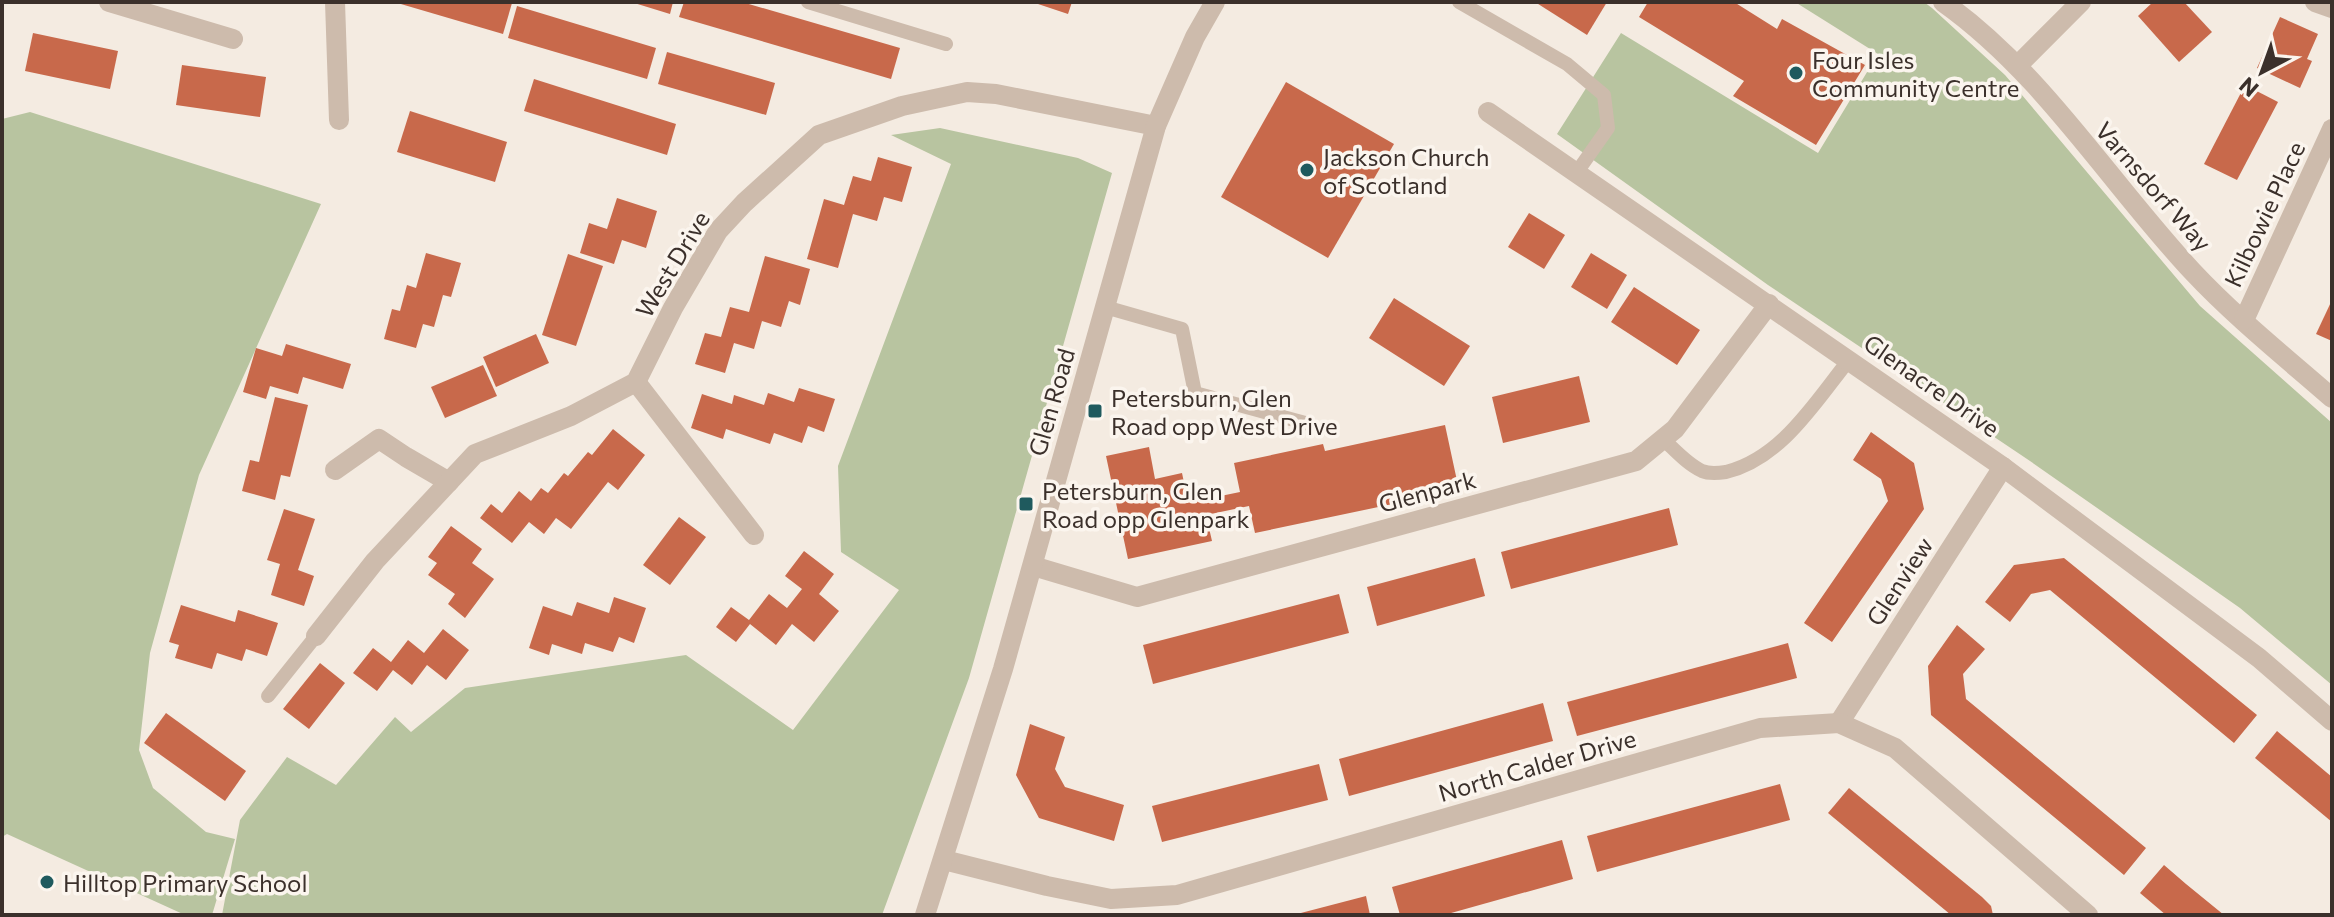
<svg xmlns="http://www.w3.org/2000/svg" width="2334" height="917" font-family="Commissioner,sans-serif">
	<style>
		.green { fill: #b8c4a0 }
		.building { fill: #c8694b }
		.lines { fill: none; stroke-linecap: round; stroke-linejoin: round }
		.service { stroke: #cdbbac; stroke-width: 14 }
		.minor { stroke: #cdbbac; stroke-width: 20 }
		.poi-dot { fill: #1f5a5e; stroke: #fbf5ee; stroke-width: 3 }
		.labels { text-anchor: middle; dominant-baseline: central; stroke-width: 7; stroke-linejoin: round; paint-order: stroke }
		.poi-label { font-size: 24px; fill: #3b302b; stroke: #fbf5ee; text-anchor: start }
		.street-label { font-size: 24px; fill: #3b302b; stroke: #fbf5ee }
	</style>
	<rect width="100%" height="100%" fill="#f4ebe1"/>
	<!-- green -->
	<g class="green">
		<polygon points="1795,2 1924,2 1932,8 2005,75 2200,306 2332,423 2332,685 2240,608 2030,461 1768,285 1557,134 1621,33 1818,153 1878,54"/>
		<polygon points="30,112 321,204 199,475 150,653 139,750 153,788 206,832 235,839 212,915 185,915 7,834 2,837 2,119"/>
		<polygon points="940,128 1078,158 1112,173 969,678 882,915 222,915 240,820 287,757 336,785 395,717 411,732 465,688 686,655 793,730 899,590 841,552 838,466 951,164 891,135"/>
	</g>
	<!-- building -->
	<g class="building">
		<polygon points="394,2 509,2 512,3 503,34"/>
		<polygon points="631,2 673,2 670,14"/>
		<polygon points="684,2 742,2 900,48 891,79 679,17"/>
		<polygon points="1032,2 1072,2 1068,14"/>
		<polygon points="1535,2 1607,2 1587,35"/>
		<polygon points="1648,2 1734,2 1777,29 1782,19 1865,65 1816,145 1733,96 1744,81 1639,17"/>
		<polygon points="2153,2 2184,2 2212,32 2179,62 2138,16"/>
		<polygon points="517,6 656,48 647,79 508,38"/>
		<polygon points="2280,17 2318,34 2307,59 2312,61 2300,88 2257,68"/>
		<polygon points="33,33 118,51 110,89 25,71"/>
		<polygon points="667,52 775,83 766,115 658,84"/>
		<polygon points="182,65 266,77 260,117 176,105"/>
		<polygon points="534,79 676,124 667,155 524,111"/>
		<polygon points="1286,82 1394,144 1328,258 1221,197"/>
		<polygon points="2245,85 2278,102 2237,180 2204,164"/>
		<polygon points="410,111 507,142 495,182 397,152"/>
		<polygon points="878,157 912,167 902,202 884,197 877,221 853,214 838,268 807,259 824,199 844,205 853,176 871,181"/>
		<polygon points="617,198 657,211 646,248 622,240 614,264 580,253 589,223 607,229"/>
		<polygon points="1529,213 1565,235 1544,269 1508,247"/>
		<polygon points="426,253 461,263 451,297 443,295 434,327 423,324 416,348 384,339 392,309 400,311 407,285 416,288"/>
		<polygon points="1591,253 1627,275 1607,309 1571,287"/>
		<polygon points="568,254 603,266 576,346 542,335"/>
		<polygon points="765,256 810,269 800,305 789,301 781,327 762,321 754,349 734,343 725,373 695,364 705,333 721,337 730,307 749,312"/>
		<polygon points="1634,287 1700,330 1677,365 1611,322"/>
		<polygon points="1394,298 1470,346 1444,386 1369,338"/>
		<polygon points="2332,300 2332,341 2316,334"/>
		<polygon points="536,334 549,363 496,387 483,357"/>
		<polygon points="286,344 351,364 343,389 303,377 298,394 270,386 266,399 243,392 256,348 282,356"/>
		<polygon points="483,365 497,396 445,418 431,387"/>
		<polygon points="1579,376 1590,422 1503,443 1492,397"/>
		<polygon points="799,388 835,399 824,432 808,426 802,443 774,433 770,444 726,429 723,439 691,428 702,394 732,404 734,395 764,405 768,393 794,402"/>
		<polygon points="275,397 308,405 290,477 281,475 275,500 242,491 250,460 259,462"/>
		<polygon points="1445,425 1459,490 1255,533 1249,506 1206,515 1212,541 1128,559 1106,456 1149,447 1155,479 1182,473 1187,497 1205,493 1206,499 1240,492 1234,463 1323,444 1325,451"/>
		<polygon points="613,429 645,455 618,490 608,482 571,529 556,518 544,534 529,522 512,543 480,518 491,504 502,513 519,491 531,501 541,488 548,493 564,473 568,476 588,452 592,455"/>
		<polygon points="1871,432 1914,463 1924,509 1832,642 1804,623 1888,501 1881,479 1853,460"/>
		<polygon points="1669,508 1678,545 1511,589 1501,552"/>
		<polygon points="284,509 315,519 298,570 314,576 304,606 271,595 280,564 267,560"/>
		<polygon points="679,517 706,537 670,585 643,565"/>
		<polygon points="451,526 482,549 472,563 494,579 465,618 448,604 455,594 428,575 437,563 428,557"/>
		<polygon points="804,551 834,574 819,594 839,611 814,642 792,624 776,645 750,624 736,642 716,627 731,607 749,620 769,594 787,608 802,589 785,576"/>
		<polygon points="1475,558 1485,596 1377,626 1367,587"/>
		<polygon points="2064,558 2257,715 2234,743 2050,590 2031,594 2010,622 1985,602 2014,565"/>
		<polygon points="1339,594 1349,633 1153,684 1143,645"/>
		<polygon points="614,597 646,608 634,643 619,637 613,652 585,643 582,654 552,644 549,655 529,648 543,606 572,616 577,602 609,613"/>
		<polygon points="181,605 235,622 238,610 278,623 267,656 246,649 242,661 217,653 212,669 175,658 179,645 169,642"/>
		<polygon points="1957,625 1985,649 1963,674 1966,699 2146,848 2124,875 1931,715 1928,666"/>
		<polygon points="443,629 469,650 446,680 427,665 412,685 393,670 377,691 353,673 373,648 391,662 408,640 424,653"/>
		<polygon points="1788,643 1797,678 1577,736 1567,702"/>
		<polygon points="320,663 345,683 309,729 283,709"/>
		<polygon points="1543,703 1553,741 1349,796 1339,759"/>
		<polygon points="166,713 246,771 225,801 144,743"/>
		<polygon points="1030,724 1065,737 1055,769 1065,787 1124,805 1114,841 1039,818 1016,775"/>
		<polygon points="2277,731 2332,777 2332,822 2255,758"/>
		<polygon points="1319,764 1328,800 1162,842 1152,806"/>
		<polygon points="1780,784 1790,820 1597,872 1587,836"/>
		<polygon points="1849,788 1982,897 1991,906 1993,915 1951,915 1828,813"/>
		<polygon points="1562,840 1573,879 1444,915 1400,915 1392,887"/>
		<polygon points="2164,865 2186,884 2224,915 2166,915 2140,893"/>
		<polygon points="1366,896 1370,915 1297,915 1297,914"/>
	</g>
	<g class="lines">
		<!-- service -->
		<g class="service">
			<polyline points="808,2 946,44"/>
			<polyline points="1459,2 1567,64 1604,95 1608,128 1577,172"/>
			<polyline points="1105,307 1182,329 1195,393 1309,424"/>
			<path d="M1663,439c12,11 24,25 39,32 7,3 17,2 24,1 56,-14 89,-70 123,-112"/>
			<polyline points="268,696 316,636"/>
		</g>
		<!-- minor -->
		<g class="minor">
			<polyline points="109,2 233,39"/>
			<polyline points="335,2 339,120"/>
			<path d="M1943,2c100,71 166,180 249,269 43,46 93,86 140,127"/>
			<polyline points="2315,2 2332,8"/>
			<polyline points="2018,65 2081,2"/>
			<polyline points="1488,112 2003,467 2259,658 2332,721"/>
			<polyline points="2244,320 2332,129"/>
			<polyline points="636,382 754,535"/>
			<polyline points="335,470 379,439 406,457 449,482"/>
			<polyline points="1033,566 1137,597 1636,461 1675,429 1769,304"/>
			<polyline points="316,636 375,561 475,454 571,416 636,382 673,308 718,231 744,203 819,135 902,106 967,92 996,94 1156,126"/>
			<polyline points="1839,723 2003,467"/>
			<polyline points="944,860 1047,886 1111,899 1177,895 1760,728 1839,723 1895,748 2088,915"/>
			<polyline points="925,915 1003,669 1156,126 1195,37 1215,2"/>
		</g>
	</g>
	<!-- markers -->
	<g class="poi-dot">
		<circle cx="1796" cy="73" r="8"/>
		<circle cx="1307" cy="170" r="8"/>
		<rect x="1087" y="403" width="16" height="16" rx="4"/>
		<rect x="1018" y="496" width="16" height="16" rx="4"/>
		<circle cx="47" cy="882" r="8"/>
	</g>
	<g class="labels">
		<!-- poi labels -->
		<g class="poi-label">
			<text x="1812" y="59">Four Isles<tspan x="1812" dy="28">Community Centre</tspan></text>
			<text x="1323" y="156">Jackson Church<tspan x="1323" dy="28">of Scotland</tspan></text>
			<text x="1111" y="397">Petersburn, Glen<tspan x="1111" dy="28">Road opp West Drive</tspan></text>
			<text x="1042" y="490">Petersburn, Glen<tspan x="1042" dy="28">Road opp Glenpark</tspan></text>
			<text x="63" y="882">Hilltop Primary School</text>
		</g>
		<!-- street labels -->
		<g class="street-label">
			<text transform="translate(2154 186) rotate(49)">Varnsdorf Way</text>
			<text transform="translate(2264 214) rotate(-65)">Kilbowie Place</text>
			<text transform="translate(672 264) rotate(-59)">West Drive</text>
			<text transform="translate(1932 385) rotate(35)">Glenacre Drive</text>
			<text transform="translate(1051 402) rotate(-74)">Glen Road</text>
			<text transform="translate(1427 491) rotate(-15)">Glenpark</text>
			<text transform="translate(1899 581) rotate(-57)">Glenview</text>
			<text transform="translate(1537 765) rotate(-16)">North Calder Drive</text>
		</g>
	</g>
	<!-- border -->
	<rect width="2334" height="917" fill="none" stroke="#3b302b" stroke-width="8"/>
	<!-- north arrow -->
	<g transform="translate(2262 72) rotate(221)" stroke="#fbf5ee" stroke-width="6" paint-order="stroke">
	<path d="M0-6L14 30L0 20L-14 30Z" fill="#3b302b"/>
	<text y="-12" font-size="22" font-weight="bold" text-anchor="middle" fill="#3b302b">N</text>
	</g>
</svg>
